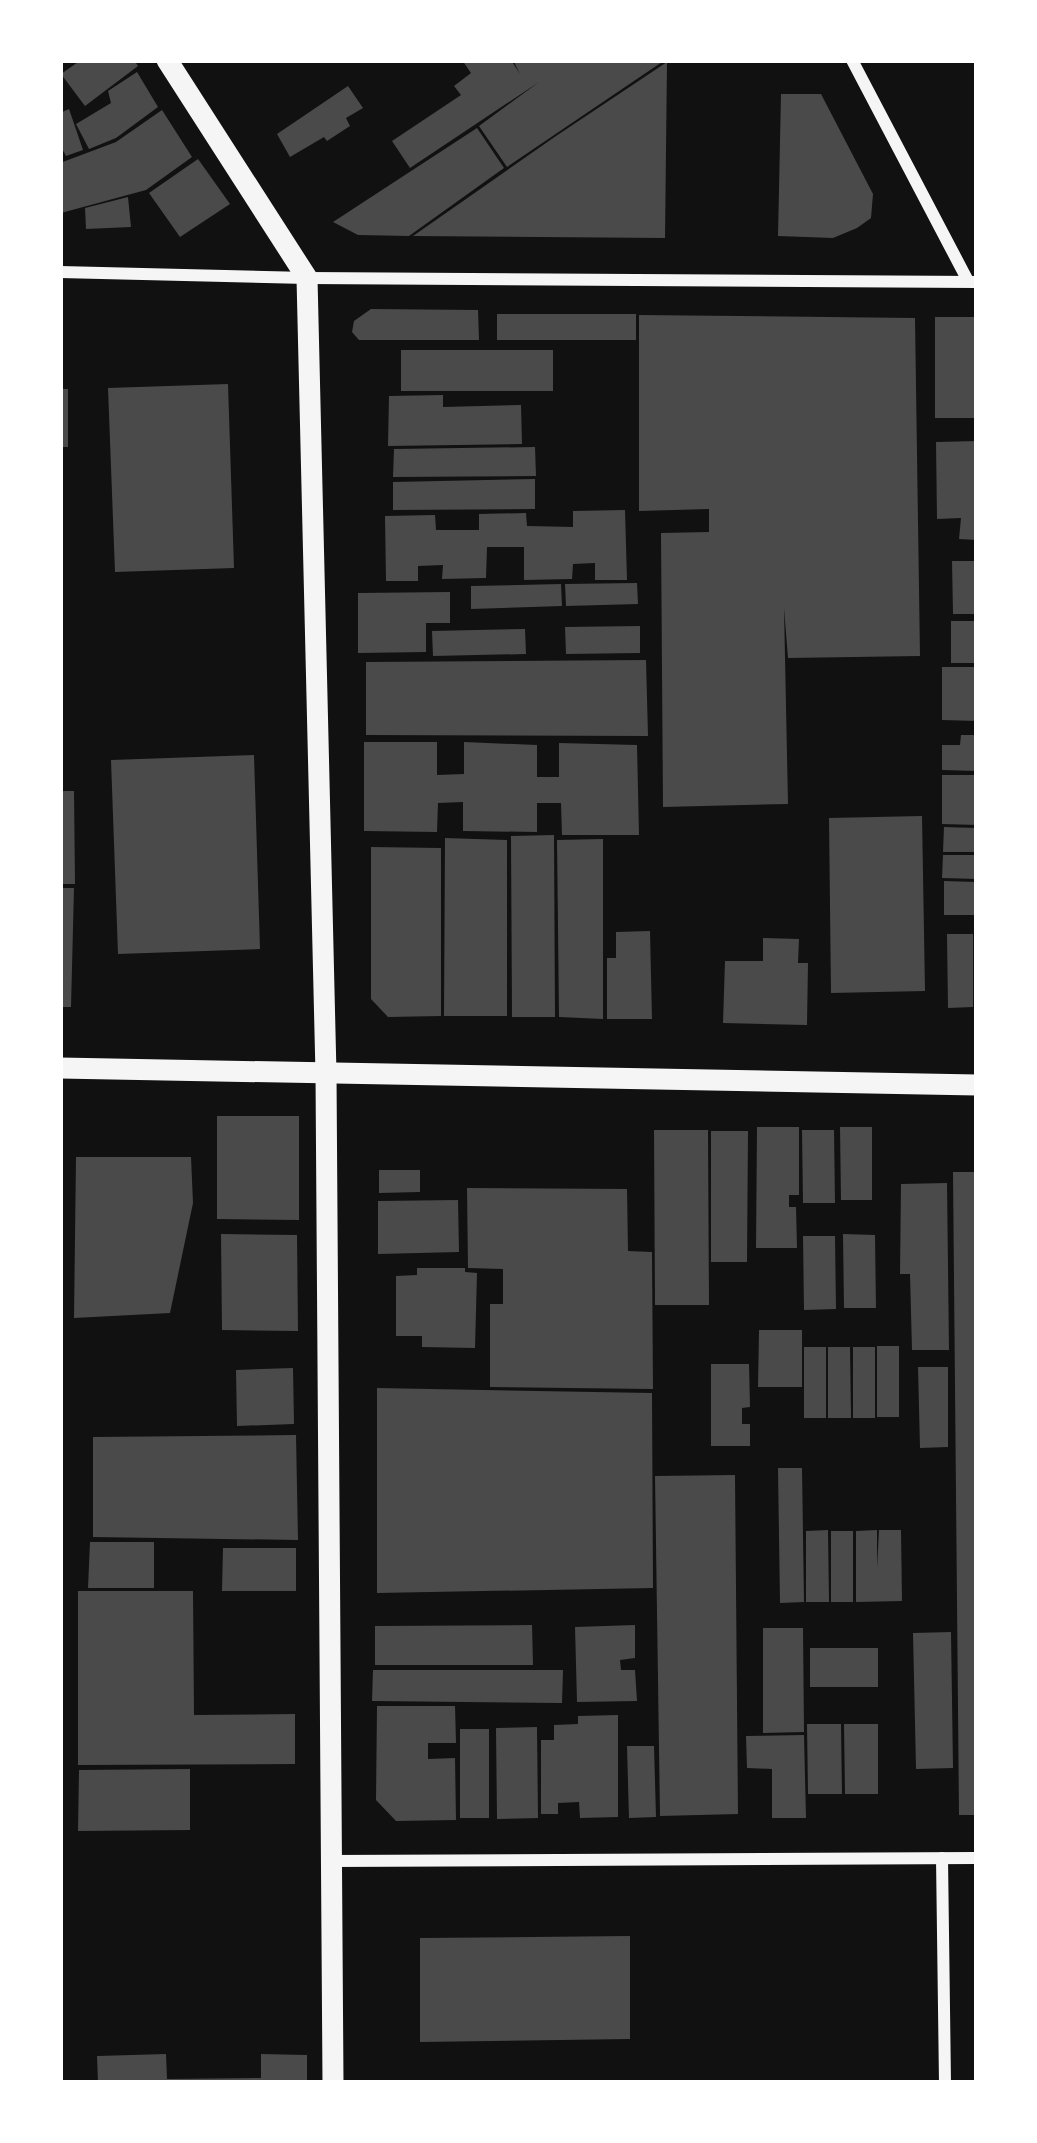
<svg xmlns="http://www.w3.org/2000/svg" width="1037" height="2143" font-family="'Varela Round',sans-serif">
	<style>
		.building { fill: #4a4a4a }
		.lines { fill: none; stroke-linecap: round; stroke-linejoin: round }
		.minor { stroke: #f5f5f5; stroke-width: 12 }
		.tertiary { stroke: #f5f5f5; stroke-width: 21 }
	</style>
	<rect width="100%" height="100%" fill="#111"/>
	<!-- building -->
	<g class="building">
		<polygon points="81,60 134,60 138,66 85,106 61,74"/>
		<polygon points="462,60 511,60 520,74 513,60 665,60 507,167 479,126 539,82 410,168 392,141 461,95 454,86 471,73"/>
		<polygon points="667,62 665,238 413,236 556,136"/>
		<polygon points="137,72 158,107 116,138 89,149 76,124 111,103 108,91"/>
		<polygon points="348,86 363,108 346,118 350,126 327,141 324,137 290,157 277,134"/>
		<polygon points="781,94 821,94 873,194 871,218 857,228 833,238 778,236"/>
		<polygon points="69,109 83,150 66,156 60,145 60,113"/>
		<polygon points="162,110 192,157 146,190 61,213 60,163 116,142"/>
		<polygon points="477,128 504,168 409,236 358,235 333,222"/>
		<polygon points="198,159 230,204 180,237 149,193"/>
		<polygon points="128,197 131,227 86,229 85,208"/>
		<polygon points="371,309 478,310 479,340 359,340 352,332 354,321"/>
		<rect x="497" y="314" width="139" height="26"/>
		<polygon points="639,315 915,318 920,656 788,658 784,608 788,804 663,807 661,533 709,532 709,509 639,511"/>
		<rect x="935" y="317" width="42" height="101"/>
		<rect x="401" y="350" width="152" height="41"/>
		<polygon points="228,384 234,568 115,572 108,388"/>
		<rect x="60" y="389" width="8" height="58"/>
		<polygon points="443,395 443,407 521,405 522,444 388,446 389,396"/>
		<polygon points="977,441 977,540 959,539 961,518 937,519 936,442"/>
		<polygon points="535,447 536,476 393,477 394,449"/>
		<polygon points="535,479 535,509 393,510 393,482"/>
		<polygon points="625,510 627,580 595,580 595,563 573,564 572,579 524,580 524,547 487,547 486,578 442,579 443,565 418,566 418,581 386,581 385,516 435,515 436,530 479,530 479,514 526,513 527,526 573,527 573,511"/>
		<polygon points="952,561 977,561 977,614 953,614"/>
		<polygon points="637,583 638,604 566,606 565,584"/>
		<polygon points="561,584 562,606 471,609 471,586"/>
		<polygon points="450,592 450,623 426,623 426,652 358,653 358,593"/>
		<rect x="951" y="621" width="26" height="42"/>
		<polygon points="640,626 640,653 566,654 565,627"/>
		<polygon points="525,629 526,654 433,656 432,631"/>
		<polygon points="646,660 648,736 366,735 366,662"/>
		<polygon points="942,667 977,667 977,721 942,720"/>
		<polygon points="961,735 977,735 977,771 942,770 942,745 960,745"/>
		<polygon points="364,742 437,742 437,775 464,774 464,742 537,745 537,777 559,777 559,743 637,745 639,835 562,835 561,803 537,803 537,832 463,831 463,802 438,803 437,832 364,831"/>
		<polygon points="254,755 260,949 118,954 111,760"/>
		<polygon points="942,775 977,775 977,825 942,824"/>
		<polygon points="60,791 74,791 75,884 60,884"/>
		<polygon points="922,816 925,991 831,993 829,818"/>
		<polygon points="944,827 977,828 977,852 943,852"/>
		<polygon points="554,835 555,1017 512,1017 511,836"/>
		<polygon points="445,838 507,840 507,1016 444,1016"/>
		<polygon points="603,839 603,1019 559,1017 557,840"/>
		<polygon points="371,847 441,848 441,1016 388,1017 371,999"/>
		<polygon points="943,855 977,855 977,879 942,878"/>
		<polygon points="944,881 977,882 977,915 944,915"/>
		<polygon points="60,888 74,888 71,1007 60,1007"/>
		<polygon points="650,931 652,1019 607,1019 607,958 616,958 616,932"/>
		<polygon points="947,934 973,934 973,1007 948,1008"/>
		<polygon points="763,938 799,939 798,963 808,963 807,1025 723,1023 725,961 763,961"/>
		<polygon points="217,1116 299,1116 299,1220 217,1219"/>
		<polygon points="757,1127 799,1127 799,1195 789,1195 789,1207 796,1207 797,1248 756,1248"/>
		<polygon points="840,1127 872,1127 872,1200 841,1200"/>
		<polygon points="654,1130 708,1130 709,1305 655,1305"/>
		<polygon points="802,1130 834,1130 835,1203 803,1203"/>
		<polygon points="711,1131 748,1131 747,1262 711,1262"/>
		<polygon points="76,1157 191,1157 193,1203 170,1313 74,1318"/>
		<polygon points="379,1170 420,1170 420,1192 379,1193"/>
		<polygon points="953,1172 977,1172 977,1815 959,1815"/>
		<polygon points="947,1183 949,1350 912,1350 910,1274 900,1274 901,1184"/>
		<polygon points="467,1188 627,1189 628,1251 652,1252 653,1389 490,1387 490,1304 503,1304 503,1269 468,1268"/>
		<polygon points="458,1200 459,1252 378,1254 378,1201"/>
		<polygon points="221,1234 297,1235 298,1331 222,1330"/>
		<polygon points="843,1234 875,1235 876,1308 844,1308"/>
		<polygon points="803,1236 835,1236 836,1309 804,1310"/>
		<polygon points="417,1268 465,1268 465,1272 477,1273 475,1348 422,1347 422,1336 396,1336 396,1276 417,1275"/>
		<polygon points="759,1330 802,1330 802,1387 758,1387"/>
		<rect x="877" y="1346" width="22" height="71"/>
		<rect x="804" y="1347" width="22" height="71"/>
		<polygon points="828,1347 850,1347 851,1418 828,1418"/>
		<rect x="853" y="1347" width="22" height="71"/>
		<polygon points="711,1364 749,1364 750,1407 742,1408 742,1424 750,1424 750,1446 711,1446"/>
		<polygon points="918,1367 948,1367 948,1447 920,1448"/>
		<polygon points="293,1368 294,1424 237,1426 236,1370"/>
		<polygon points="377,1388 652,1393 653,1588 377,1593"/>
		<polygon points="296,1435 298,1540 93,1537 93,1437"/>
		<polygon points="778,1468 802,1468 804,1602 780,1603"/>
		<polygon points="735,1475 738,1814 660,1816 655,1476"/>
		<polygon points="828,1530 829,1602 806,1602 806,1531"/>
		<polygon points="877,1530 877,1568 879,1530 901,1530 902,1601 856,1602 856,1531"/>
		<rect x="831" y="1531" width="22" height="71"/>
		<polygon points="90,1542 154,1542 154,1588 88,1588"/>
		<polygon points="223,1548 296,1548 296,1591 222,1591"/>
		<polygon points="78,1591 193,1591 194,1715 295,1714 295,1764 78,1765"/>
		<polygon points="532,1625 533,1665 375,1665 375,1626"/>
		<polygon points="635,1625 635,1658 620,1660 621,1670 635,1670 637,1701 577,1702 575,1627"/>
		<polygon points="763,1628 803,1628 804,1732 763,1733"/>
		<polygon points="951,1632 953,1768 916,1769 913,1633"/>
		<rect x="810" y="1648" width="68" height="39"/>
		<polygon points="373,1670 563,1670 562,1703 372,1701"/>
		<polygon points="377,1706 455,1706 456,1743 428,1743 428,1759 455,1758 456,1820 396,1821 376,1800"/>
		<polygon points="618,1715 618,1817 580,1818 579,1802 558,1803 558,1814 541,1814 541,1740 554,1740 554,1725 578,1724 578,1716"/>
		<polygon points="807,1724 841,1724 842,1794 808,1794"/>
		<polygon points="844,1724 878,1724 878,1794 845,1794"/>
		<polygon points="537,1727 538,1818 497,1819 496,1728"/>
		<rect x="460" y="1729" width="29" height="89"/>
		<polygon points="804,1735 806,1818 772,1818 772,1769 747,1768 746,1736"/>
		<polygon points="627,1746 654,1746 656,1817 629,1818"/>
		<polygon points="190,1769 190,1830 78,1831 79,1770"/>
		<polygon points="630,1936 630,2039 420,2042 420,1938"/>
		<polygon points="166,2054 167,2079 261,2078 261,2054 307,2055 307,2083 98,2083 97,2056"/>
	</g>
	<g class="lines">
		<!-- minor -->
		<g class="minor">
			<polyline points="852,60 968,281"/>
			<polyline points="60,272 307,278 977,282"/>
			<polyline points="942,1858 945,2083"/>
			<polyline points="330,1861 977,1858"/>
		</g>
		<!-- tertiary -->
		<g class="tertiary">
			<polyline points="167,60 307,278 326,1074 333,2083"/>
			<polyline points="60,1068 977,1085"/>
		</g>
	</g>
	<!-- border -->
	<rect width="1037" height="2143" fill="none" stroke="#ffffff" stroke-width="126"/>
</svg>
